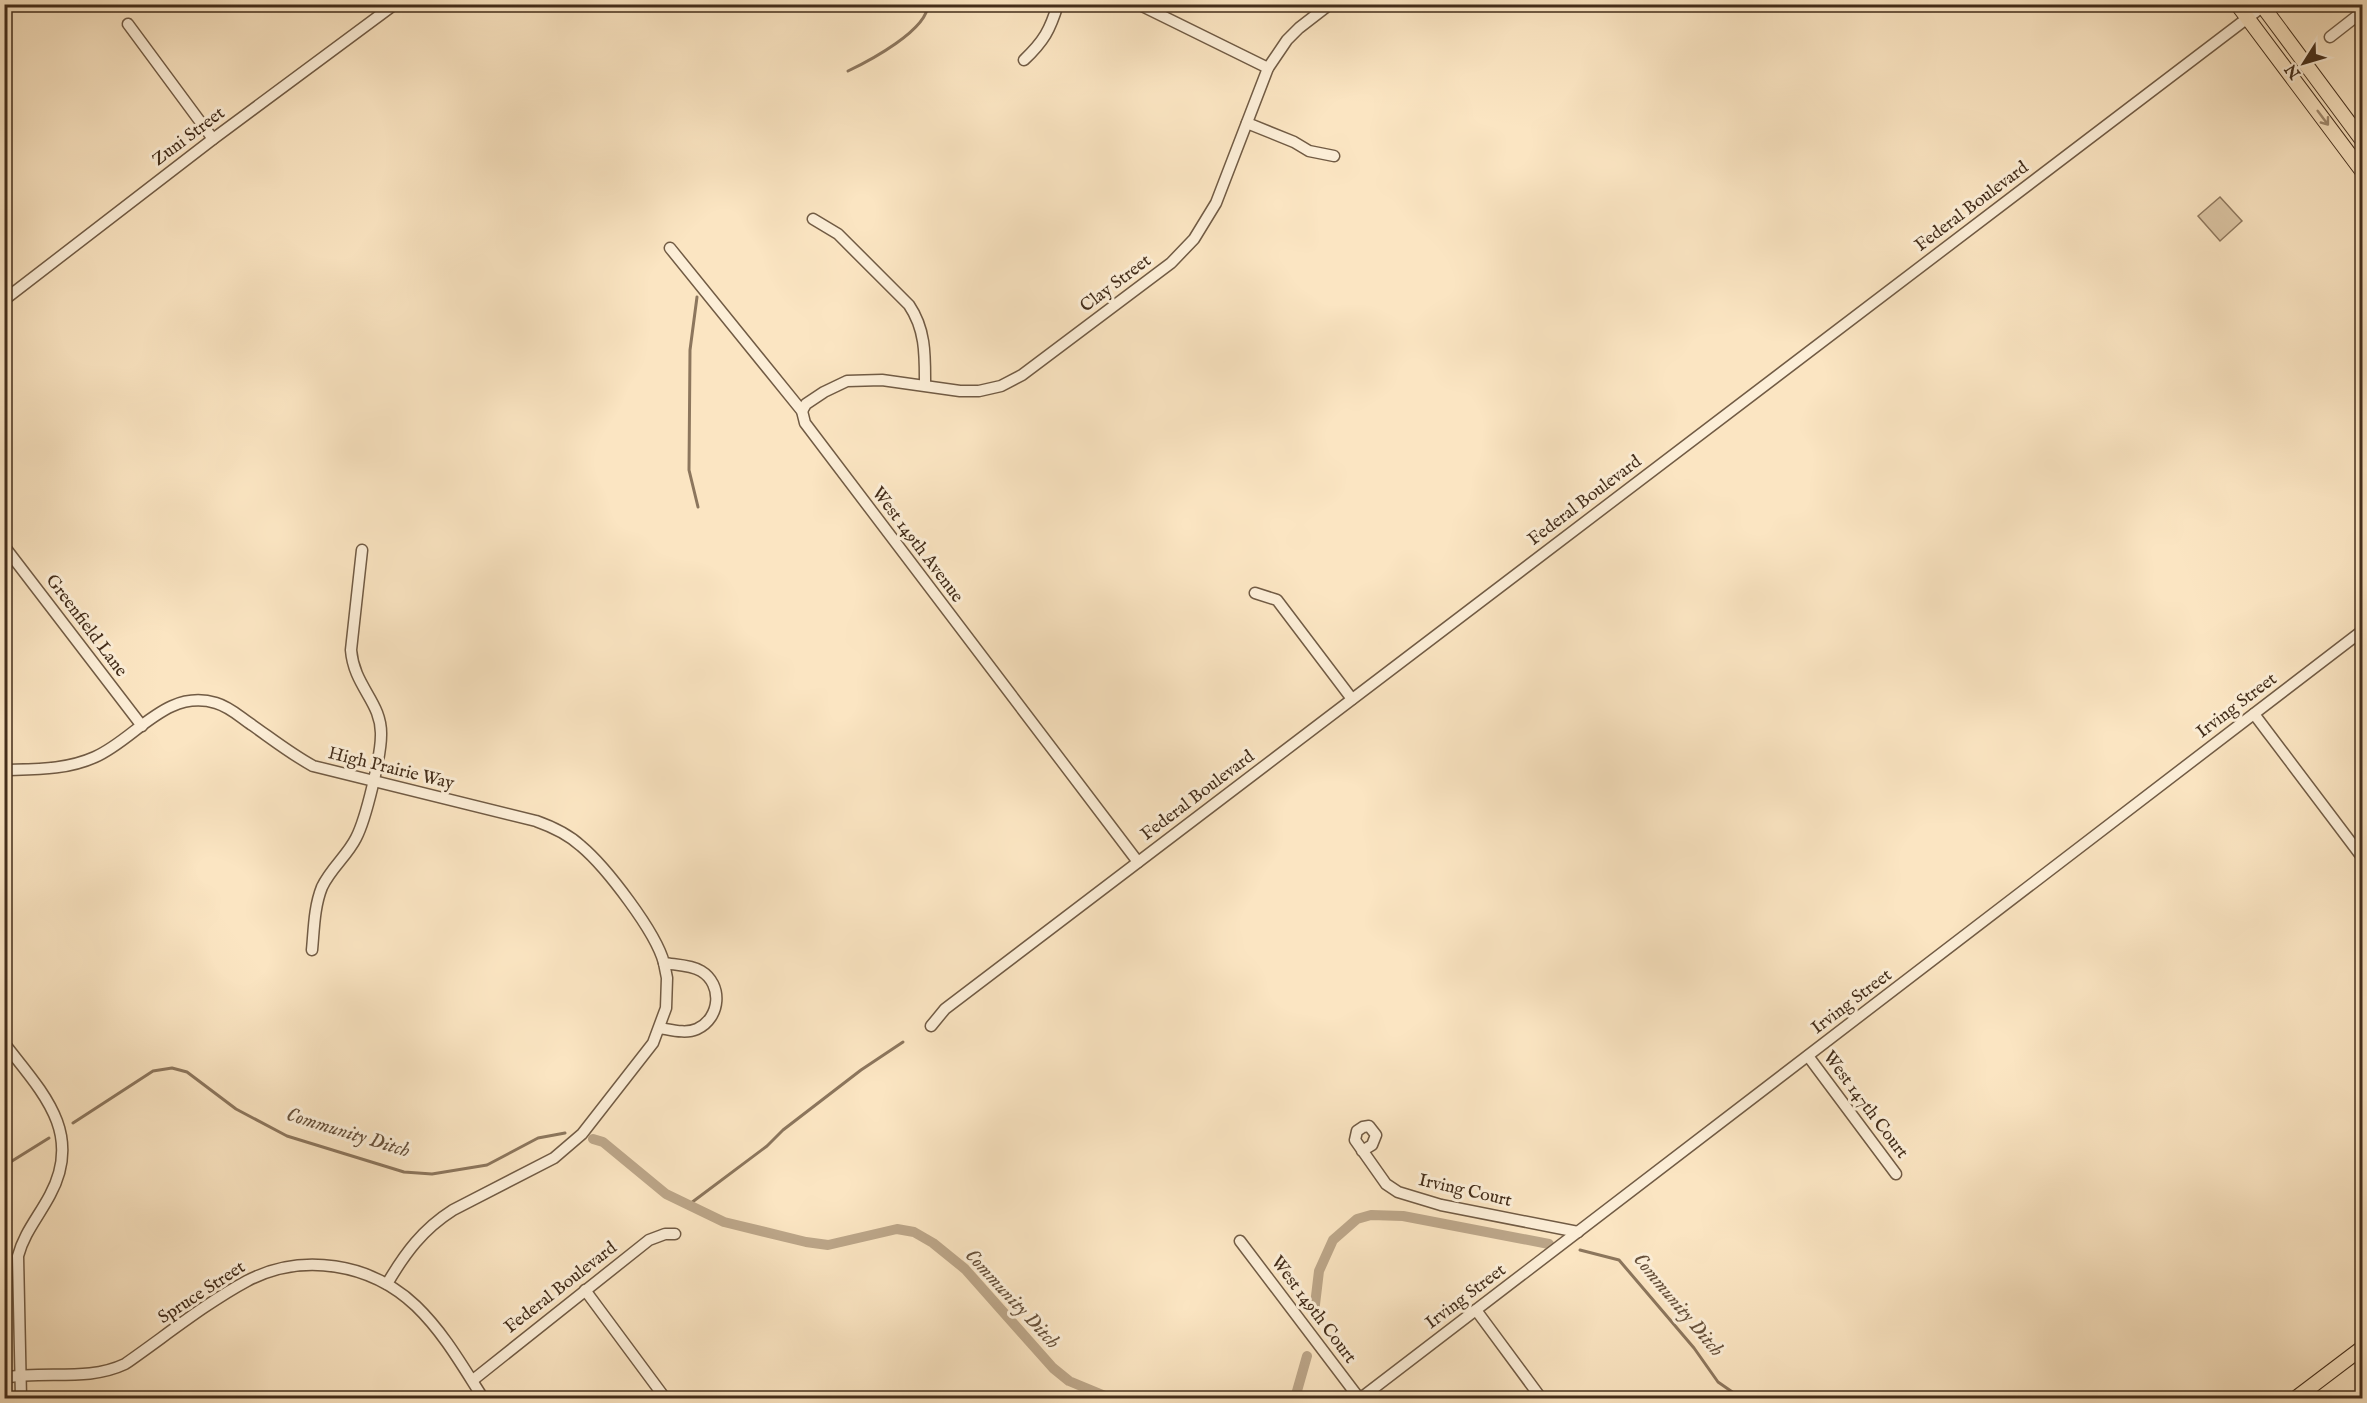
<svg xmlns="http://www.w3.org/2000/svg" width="2367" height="1403" font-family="'IM FELL English',serif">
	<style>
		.green { fill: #dcc6a5; stroke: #907a60; stroke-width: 1.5 }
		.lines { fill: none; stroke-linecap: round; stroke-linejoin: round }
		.stream { stroke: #8c765d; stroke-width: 3 }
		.canal { stroke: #bca689; stroke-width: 10 }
		.minor-casing { stroke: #715b44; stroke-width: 13 }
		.major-casing { stroke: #432d1a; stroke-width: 16 }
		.minor { stroke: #fceed7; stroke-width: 10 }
		.major { stroke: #fbe5c2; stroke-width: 14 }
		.oneway { stroke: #9f896e }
		.labels { text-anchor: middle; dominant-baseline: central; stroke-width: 6; stroke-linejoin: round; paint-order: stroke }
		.street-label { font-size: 18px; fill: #432d1a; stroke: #fceed7 }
		.water-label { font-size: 20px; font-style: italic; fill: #67513b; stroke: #fceed7 }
	</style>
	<rect width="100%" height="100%" fill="#fbe5c2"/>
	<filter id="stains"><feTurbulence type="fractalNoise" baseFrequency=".00333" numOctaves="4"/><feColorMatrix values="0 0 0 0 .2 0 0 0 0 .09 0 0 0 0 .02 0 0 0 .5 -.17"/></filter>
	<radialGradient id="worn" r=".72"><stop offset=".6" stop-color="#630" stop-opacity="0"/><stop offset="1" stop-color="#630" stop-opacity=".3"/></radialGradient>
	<!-- green -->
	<polygon class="green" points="2220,197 2242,221 2220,241 2198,216"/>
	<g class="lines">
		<!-- stream -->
		<g class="stream">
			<path d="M848,71c21,-10 80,-41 80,-67"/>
			<polyline points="697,297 690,350 689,470 698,507"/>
			<polyline points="73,1123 153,1071 172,1068 187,1072 236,1109 287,1136 404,1172 432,1174 487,1165 538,1138 565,1133"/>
			<polyline points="4,1166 49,1138"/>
			<polyline points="687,1206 767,1146 783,1130 861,1070 903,1042"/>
			<polyline points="1580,1250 1619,1260 1694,1348 1718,1382 1741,1398"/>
		</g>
		<!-- canal -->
		<g class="canal">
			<polyline points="593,1139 603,1142 666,1194 724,1222 806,1242 828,1245 897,1229 914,1232 933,1243 965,1269 1053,1368 1069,1381 1110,1398"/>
			<polyline points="1314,1313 1319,1271 1333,1240 1357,1219 1371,1215 1403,1216 1549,1244"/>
			<polyline points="1295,1398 1307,1356"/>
		</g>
		<!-- minor casing -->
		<g class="minor-casing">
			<g id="minor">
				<polyline points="1138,4 1268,68"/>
				<polyline points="128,24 213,139"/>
				<polyline points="2330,37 2362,12"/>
				<path d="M1024,60c20,-19 26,-30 34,-56"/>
				<polyline points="1247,123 1294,142 1309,151 1334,156"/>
				<path d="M813,219l25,15 71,71c17,25 16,51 16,80"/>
				<polyline points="670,248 802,411 805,423 1138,862"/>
				<polyline points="4,300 213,139 395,4"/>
				<polyline points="802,411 806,404 824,392 847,381 882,380 960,391 979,391 1001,386 1022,375 1171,263 1194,239 1216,203 1268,68 1287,40 1299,28 1330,4"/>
				<polyline points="4,546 142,726"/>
				<polyline points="1255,593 1277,600 1352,699"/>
				<polyline points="2254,714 2362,857"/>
				<path d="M4,770c32,-1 62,0 91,-13 41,-18 71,-69 121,-54 14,4 24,14 36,22 20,14 39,29 61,41l223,55c17,6 32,13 45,25 25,21 75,86 83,117 12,2 27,2 37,8 22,13 20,47 -4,58 -11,5 -25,1 -37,-1"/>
				<path d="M312,950c2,-21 2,-43 10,-63 9,-19 25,-31 34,-49 10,-19 25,-82 25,-103 1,-33 -27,-48 -30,-85l11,-100"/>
				<polyline points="931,1026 945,1009 2262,7"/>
				<path d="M4,1043c37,48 80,89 46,152 -11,21 -26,38 -32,61l3,142"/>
				<polyline points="1808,1056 1896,1174"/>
				<polyline points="1362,1151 1372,1145 1376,1135 1369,1126 1363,1127 1357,1131 1355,1140 1386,1184 1398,1192 1441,1205 1578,1232"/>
				<polyline points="1240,1241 1359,1398"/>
				<path d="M387,1284c18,-31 36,-55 66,-74l101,-52 28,-24 71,-91 13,-35 1,-30 -3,-15"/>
				<polyline points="585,1290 665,1398"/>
				<polyline points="1476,1310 1541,1398"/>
				<path d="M4,1378c41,-8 83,4 121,-14 39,-27 81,-61 122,-83 55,-29 124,-18 169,25 28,27 47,61 67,92"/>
				<polyline points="473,1380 649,1240 665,1234 675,1234"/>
				<polyline points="1361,1398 2362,631"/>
			</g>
		</g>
		<!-- major casing -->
		<g class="major-casing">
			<g id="major">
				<polyline points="2237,4 2362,171"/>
				<polyline points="2261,4 2362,140"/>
				<polyline points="2296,1398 2362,1348"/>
			</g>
		</g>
		<!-- minor -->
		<use href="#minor" class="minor"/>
		<!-- major -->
		<use href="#major" class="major"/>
	</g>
	<!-- one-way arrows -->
	<defs><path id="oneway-shaft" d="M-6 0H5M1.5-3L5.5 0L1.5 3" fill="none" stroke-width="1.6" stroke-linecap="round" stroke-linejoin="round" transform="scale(1.5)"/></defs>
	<use class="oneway" href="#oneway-shaft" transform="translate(2323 118) rotate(53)"/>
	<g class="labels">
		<!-- street labels -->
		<g class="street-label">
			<text transform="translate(189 137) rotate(-37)">Zuni Street</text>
			<text transform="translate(1972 207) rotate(-37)">Federal Boulevard</text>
			<text transform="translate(1116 284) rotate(-37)">Clay Street</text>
			<text transform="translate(1585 501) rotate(-37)">Federal Boulevard</text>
			<text transform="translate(917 545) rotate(53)">West 149th Avenue</text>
			<text transform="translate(86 626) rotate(53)">Greenfield Lane</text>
			<text transform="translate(2237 706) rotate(-37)">Irving Street</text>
			<text transform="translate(391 769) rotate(14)">High Prairie Way</text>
			<text transform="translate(1198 796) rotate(-37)">Federal Boulevard</text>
			<text transform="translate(1852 1002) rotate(-37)">Irving Street</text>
			<text transform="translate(1865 1105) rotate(53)">West 147th Court</text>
			<text transform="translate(1465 1191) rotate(13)">Irving Court</text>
			<text transform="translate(561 1288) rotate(-38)">Federal Boulevard</text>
			<text transform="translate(202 1293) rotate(-33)">Spruce Street</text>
			<text transform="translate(1466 1297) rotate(-37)">Irving Street</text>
			<text transform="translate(1313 1310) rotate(53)">West 149th Court</text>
		</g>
		<!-- water labels -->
		<g class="water-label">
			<text transform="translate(348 1133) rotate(17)">Community Ditch</text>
			<text transform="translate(1012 1299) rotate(47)">Community Ditch</text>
			<text transform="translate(1678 1305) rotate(50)">Community Ditch</text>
		</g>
	</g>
	<!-- margin -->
	<rect width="2367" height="1403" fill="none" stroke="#fbe5c2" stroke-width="24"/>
	<rect x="6" y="6" width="2355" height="1391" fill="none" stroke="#432d1a" stroke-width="3"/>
	<rect x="12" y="12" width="2343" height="1379" fill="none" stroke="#432d1a" stroke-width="1.5"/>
	<!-- north arrow -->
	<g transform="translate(2304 63) rotate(233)" stroke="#fceed7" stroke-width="4.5" paint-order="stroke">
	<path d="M0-4.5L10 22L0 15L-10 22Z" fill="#432d1a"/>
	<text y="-9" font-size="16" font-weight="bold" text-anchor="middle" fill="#432d1a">N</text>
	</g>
	<rect width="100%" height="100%" filter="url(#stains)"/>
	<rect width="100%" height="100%" fill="url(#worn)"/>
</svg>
